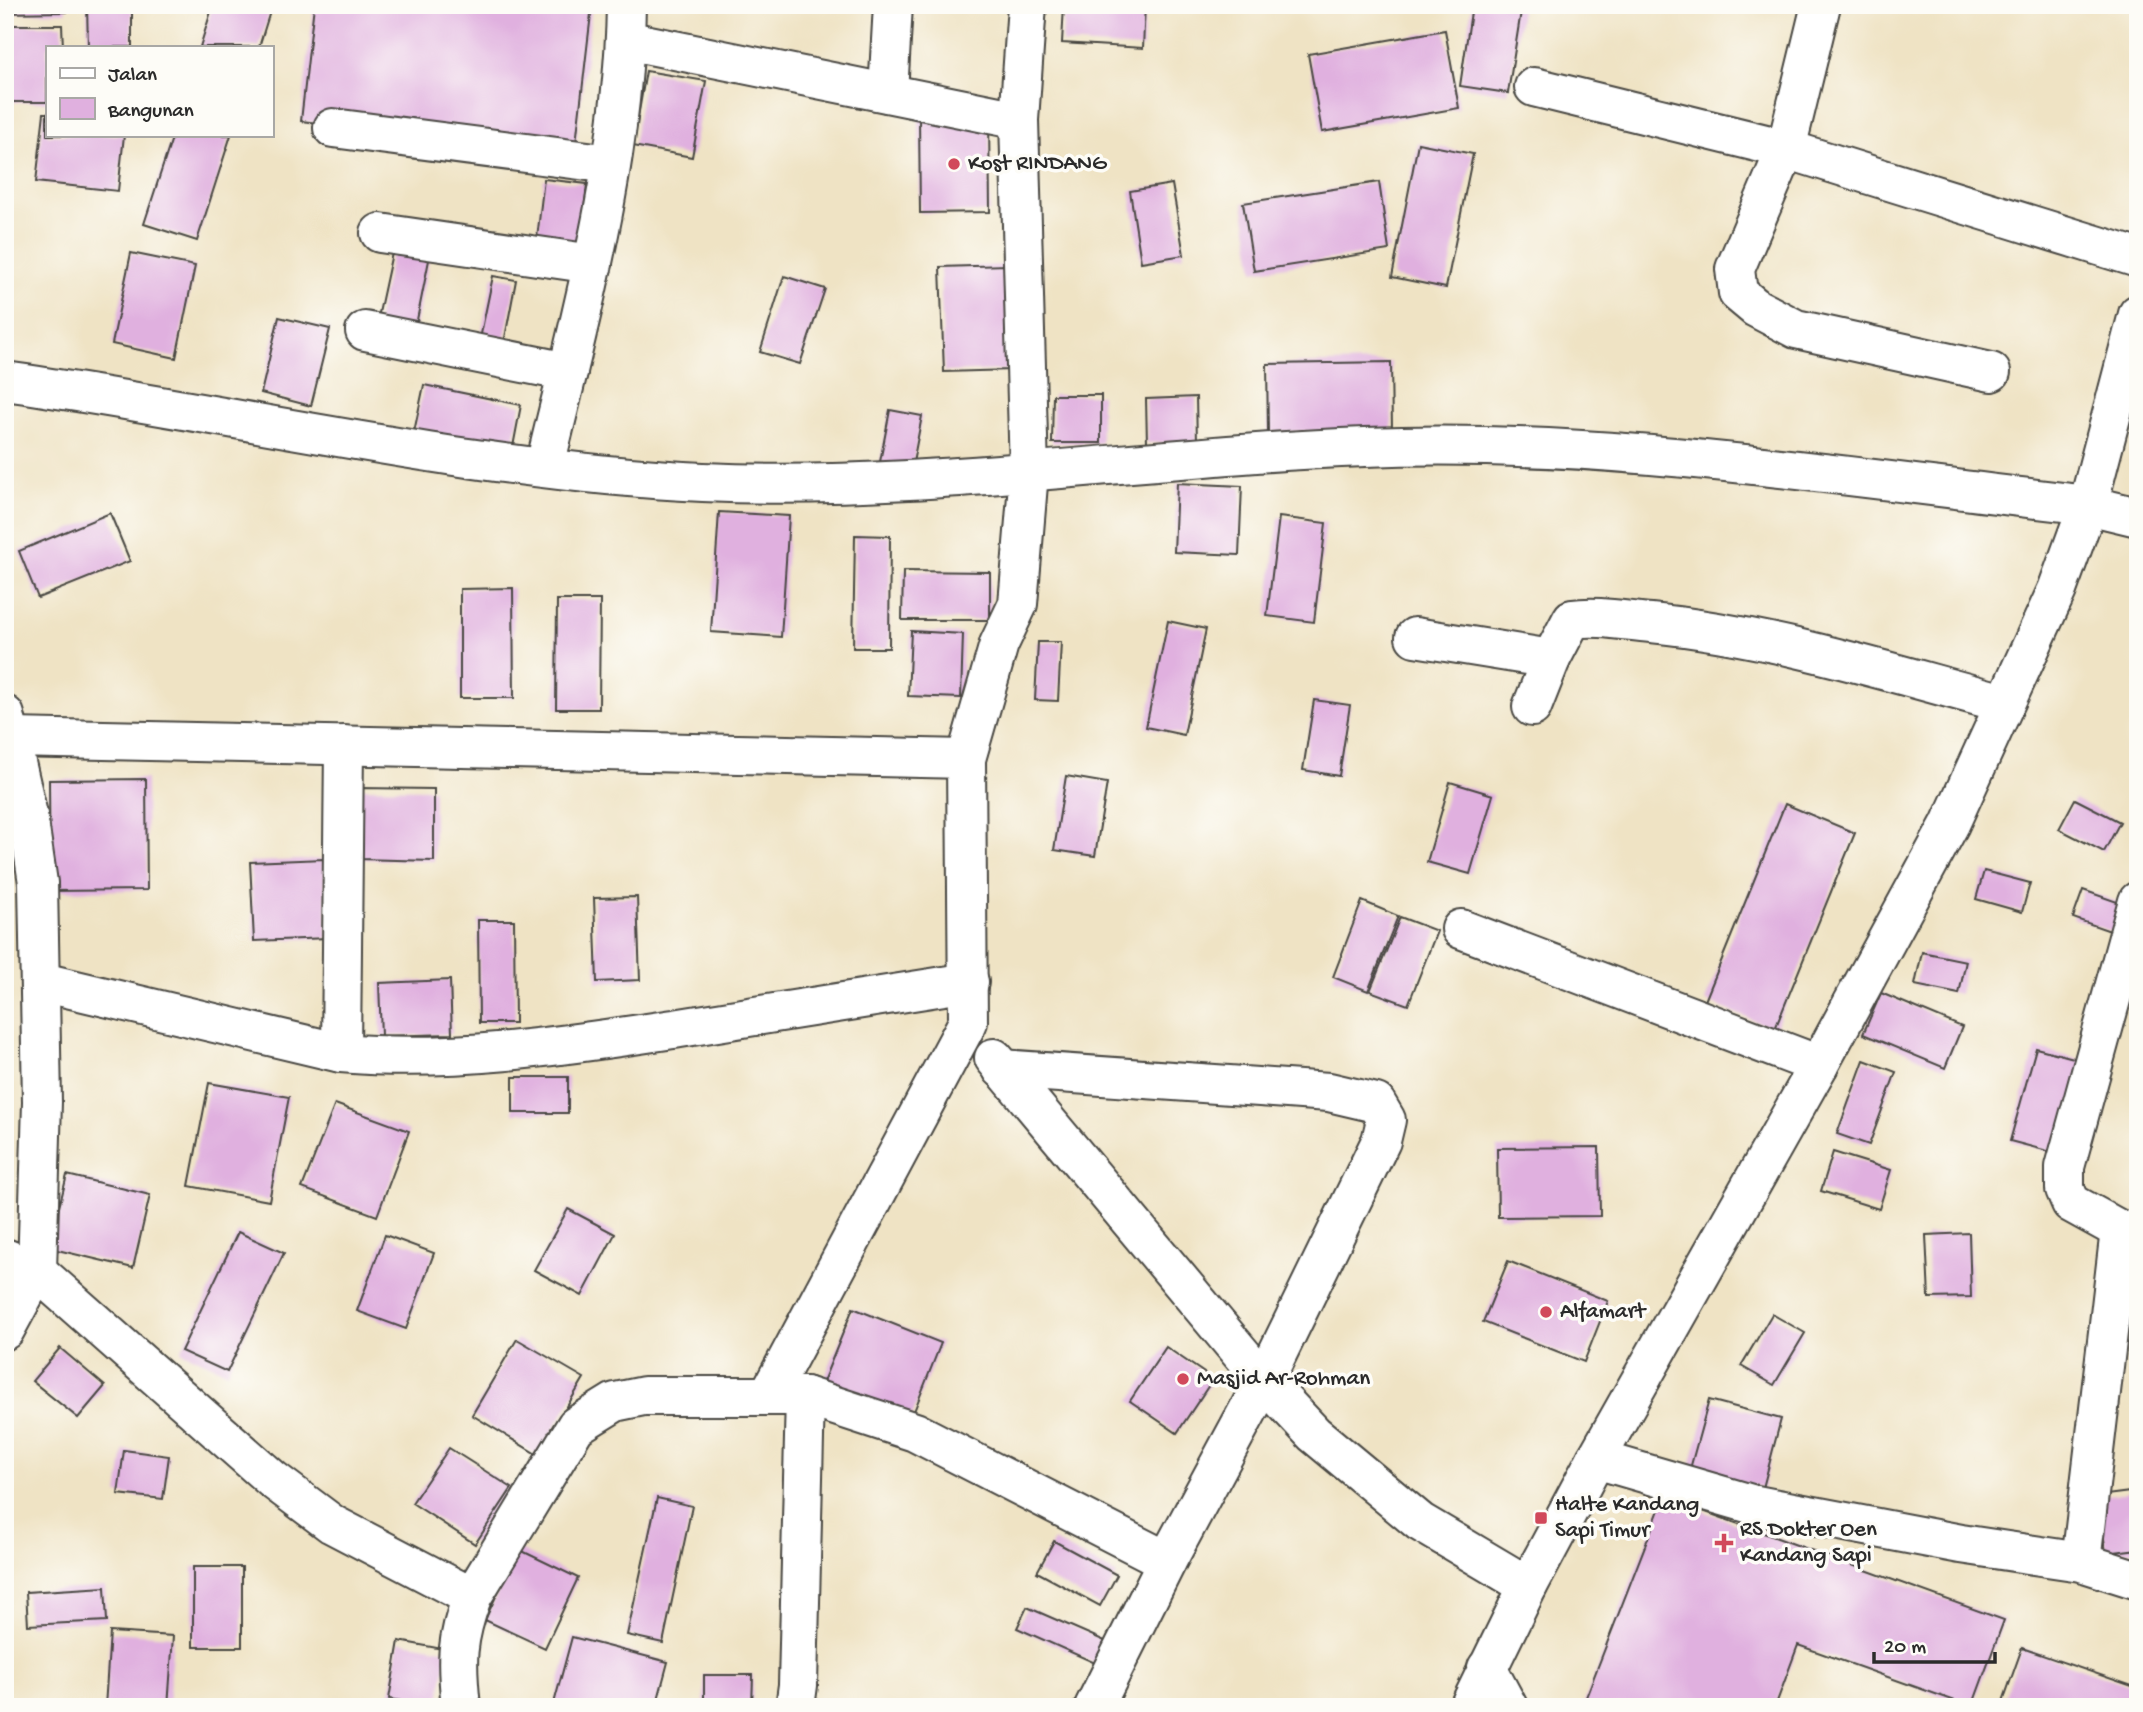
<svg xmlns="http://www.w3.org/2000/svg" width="2143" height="1712" font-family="'Gochi Hand',sans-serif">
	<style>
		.building { fill: #e0b0df }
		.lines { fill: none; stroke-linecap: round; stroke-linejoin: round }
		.minor-casing { stroke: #484742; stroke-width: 42 }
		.major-casing { stroke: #484742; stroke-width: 42 }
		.minor { stroke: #fff; stroke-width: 38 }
		.major { stroke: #fff; stroke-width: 38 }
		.poi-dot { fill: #d1495b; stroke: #fdfcf7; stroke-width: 2.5 }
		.labels { text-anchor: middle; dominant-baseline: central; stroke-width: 7; stroke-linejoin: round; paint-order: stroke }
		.poi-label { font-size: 23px; fill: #2b2b2b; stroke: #fdfcf7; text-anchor: start }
	</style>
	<rect width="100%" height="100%" fill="#fdfcf7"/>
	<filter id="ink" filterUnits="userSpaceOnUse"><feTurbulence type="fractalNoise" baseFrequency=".0143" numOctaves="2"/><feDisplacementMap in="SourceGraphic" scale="14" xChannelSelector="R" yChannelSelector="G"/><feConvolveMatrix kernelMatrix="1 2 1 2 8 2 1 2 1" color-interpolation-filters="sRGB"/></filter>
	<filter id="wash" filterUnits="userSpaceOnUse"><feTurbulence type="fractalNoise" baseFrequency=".00686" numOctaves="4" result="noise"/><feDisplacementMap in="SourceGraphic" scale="28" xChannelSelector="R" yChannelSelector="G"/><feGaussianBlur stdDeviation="1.57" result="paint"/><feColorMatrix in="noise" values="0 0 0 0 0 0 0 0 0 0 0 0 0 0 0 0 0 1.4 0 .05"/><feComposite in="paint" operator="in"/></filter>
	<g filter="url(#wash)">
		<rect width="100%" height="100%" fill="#efe3c4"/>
		<g id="blocks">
			<!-- building -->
			<g class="building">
				<polygon points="5,5 66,5 66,12 5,13"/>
				<polygon points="87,5 132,5 132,47 88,47"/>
				<polygon points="213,5 272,5 259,47 200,47"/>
				<polygon points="314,5 592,5 575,152 301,121"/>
				<polygon points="1064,5 1145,5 1143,48 1062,43"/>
				<polygon points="1472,5 1522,5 1508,93 1460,86"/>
				<polygon points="5,25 62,25 63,47 47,47 47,102 5,102"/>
				<polygon points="1445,30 1459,108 1322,132 1308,54"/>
				<polygon points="646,71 706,81 692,157 633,146"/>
				<polygon points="44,113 47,113 47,135 124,135 118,191 36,182"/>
				<polygon points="919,116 989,116 990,212 920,213"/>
				<polygon points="173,135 231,135 197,241 144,224"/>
				<polygon points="1418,143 1473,154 1446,288 1392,277"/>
				<polygon points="544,179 587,184 579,251 536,247"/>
				<polygon points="1379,182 1389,250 1254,271 1243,203"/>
				<polygon points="1172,184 1184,255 1141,262 1130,191"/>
				<polygon points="131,253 195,266 176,358 112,344"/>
				<polygon points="392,253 429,260 414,335 376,327"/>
				<polygon points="1008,265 1012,370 944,372 940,267"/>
				<polygon points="493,276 516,280 504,343 480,339"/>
				<polygon points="784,276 825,289 800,364 760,352"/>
				<polygon points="279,317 330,329 311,406 261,393"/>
				<polygon points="1391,362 1392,430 1268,432 1267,364"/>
				<polygon points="424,385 521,405 512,452 414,432"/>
				<polygon points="1053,395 1101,395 1101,443 1052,443"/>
				<polygon points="1196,397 1197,442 1147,443 1146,399"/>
				<polygon points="890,410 922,416 911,473 879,467"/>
				<polygon points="1177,483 1242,486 1239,555 1174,552"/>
				<polygon points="719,512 789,516 781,637 711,632"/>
				<polygon points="110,513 130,561 38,598 19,551"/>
				<polygon points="1279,517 1326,523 1314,622 1267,616"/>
				<polygon points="855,535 890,536 889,648 853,648"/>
				<polygon points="903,571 990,572 990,620 902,620"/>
				<polygon points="513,588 514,698 460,698 460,589"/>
				<polygon points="557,600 600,600 599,709 556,709"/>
				<polygon points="1168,621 1206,629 1184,735 1146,727"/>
				<polygon points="911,631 963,634 961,698 908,696"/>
				<polygon points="1038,642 1061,642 1058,701 1035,700"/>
				<polygon points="1314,700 1350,705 1339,776 1303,770"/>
				<polygon points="1066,776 1107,783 1095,856 1054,850"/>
				<polygon points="146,779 147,890 50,891 49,780"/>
				<polygon points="1450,782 1493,795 1470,874 1427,862"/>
				<polygon points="359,788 434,789 434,861 358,859"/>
				<polygon points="2075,799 2120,822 2104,852 2059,829"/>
				<polygon points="1785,804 1855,833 1775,1029 1705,1001"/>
				<polygon points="324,859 328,938 254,941 250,862"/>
				<polygon points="1984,871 2030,883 2022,912 1976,899"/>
				<polygon points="2083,890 2123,904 2113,932 2073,918"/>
				<polygon points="637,897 640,980 597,982 594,898"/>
				<polygon points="1362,901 1398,916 1368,991 1333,977"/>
				<polygon points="1400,917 1437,931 1408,1005 1370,991"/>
				<polygon points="478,920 514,920 515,1023 479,1023"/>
				<polygon points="1922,952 1966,961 1959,994 1915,985"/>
				<polygon points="450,980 452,1034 381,1036 379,983"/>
				<polygon points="1881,993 1962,1027 1945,1068 1863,1034"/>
				<polygon points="2036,1048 2085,1061 2059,1154 2010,1141"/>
				<polygon points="1864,1060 1896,1072 1869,1145 1837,1134"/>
				<rect x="513" y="1077" width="55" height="36"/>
				<polygon points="209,1083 289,1097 269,1201 189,1186"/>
				<polygon points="335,1104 409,1131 377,1216 302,1188"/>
				<polygon points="1599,1147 1600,1216 1498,1217 1497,1148"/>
				<polygon points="1833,1152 1891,1170 1879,1209 1821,1191"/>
				<polygon points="67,1175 150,1195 133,1268 49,1248"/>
				<polygon points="568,1209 615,1234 582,1296 534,1270"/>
				<polygon points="238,1232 284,1253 227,1372 181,1351"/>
				<polygon points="1969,1233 1971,1297 1929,1298 1926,1235"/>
				<polygon points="385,1235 434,1253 406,1329 357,1311"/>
				<polygon points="1508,1261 1608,1301 1584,1362 1483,1322"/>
				<polygon points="853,1308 941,1343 909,1424 820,1389"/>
				<polygon points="1772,1314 1805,1333 1774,1385 1741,1366"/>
				<polygon points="517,1339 584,1378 538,1455 472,1415"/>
				<polygon points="1166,1347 1213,1379 1177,1433 1130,1401"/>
				<polygon points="60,1348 105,1386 78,1418 32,1381"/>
				<polygon points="1709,1400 1781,1419 1763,1488 1690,1469"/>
				<polygon points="449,1448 512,1488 475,1544 412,1503"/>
				<polygon points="124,1450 169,1456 163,1499 118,1494"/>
				<polygon points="2138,1491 2138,1549 2106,1553 2098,1496"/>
				<polygon points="1664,1497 2004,1620 1972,1707 1798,1645 1775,1707 1583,1705"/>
				<polygon points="657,1498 692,1506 663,1643 627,1635"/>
				<polygon points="1054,1541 1117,1575 1100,1606 1037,1572"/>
				<polygon points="518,1549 578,1578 545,1648 485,1620"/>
				<rect x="193" y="1567" width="49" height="80"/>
				<polygon points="105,1587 107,1621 28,1625 26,1592"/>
				<polygon points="1027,1607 1105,1641 1095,1663 1017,1628"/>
				<polygon points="110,1632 173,1636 168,1707 105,1707"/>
				<polygon points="572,1637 668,1662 656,1707 553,1707"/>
				<polygon points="399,1641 448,1650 438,1707 389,1699"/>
				<polygon points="2022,1648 2138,1688 2138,1707 2001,1707"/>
				<polygon points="704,1675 753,1675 752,1707 704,1707"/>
			</g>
		</g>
	</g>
	<g filter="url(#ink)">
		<use href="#blocks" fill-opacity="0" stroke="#484742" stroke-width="2"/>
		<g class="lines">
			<!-- minor casing -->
			<g class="minor-casing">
				<g id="minor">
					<polyline points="1821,5 1786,149 1735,269 1738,293 1756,308 1796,329 1991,372"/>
					<polyline points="625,40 1019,120"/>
					<polyline points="1534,87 1786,149 2138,258"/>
					<polyline points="888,93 893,5"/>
					<polyline points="333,128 611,164"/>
					<polyline points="380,233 593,264"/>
					<polyline points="365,331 568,372"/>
					<path d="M5,381c232,33 464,90 698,101 222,10 442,-27 662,-35 242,-10 484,31 723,58l50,12"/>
					<path d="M549,449c35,-145 75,-293 77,-444"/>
					<path d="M1415,637l136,22 21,-40c26,-4 53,2 79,4 121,12 236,49 353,80"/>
					<polyline points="1532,707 1551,659"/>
					<polyline points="5,715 28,815 38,883 42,1102 37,1271 5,1330"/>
					<polyline points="12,738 966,759"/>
					<polyline points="2138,901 2065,1167 2065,1189 2071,1203 2120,1230 2138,1231"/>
					<polyline points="1461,929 1819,1065"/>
					<path d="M42,982l299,71c115,10 226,-8 339,-25 96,-15 193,-31 289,-46"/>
					<polyline points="341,1053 344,745"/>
					<polyline points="994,1058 1264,1381 1314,1434 1420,1522 1528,1586"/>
					<polyline points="1002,1069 1329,1092 1376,1103 1386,1120 1381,1141 1264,1381 1167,1561 1094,1707"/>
					<polyline points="5,1258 37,1271 272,1479 332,1524 472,1597"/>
					<polyline points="768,1396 968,1022 966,759 999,644 1018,604 1029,472 1019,120 1027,5"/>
					<polyline points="1596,1459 1751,1504 1961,1544 2081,1562 2138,1580"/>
					<polyline points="2081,1562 2120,1230"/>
					<polyline points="1487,1668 1508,1707"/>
					<path d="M461,1707c-5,-47 -5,-66 11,-110l104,-171 39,-24 29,-6h161l110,36 252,129"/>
					<polyline points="795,1707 798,1685 805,1396"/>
				</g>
			</g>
			<!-- major casing -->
			<g class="major-casing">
				<polyline id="major" points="1469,1707 1528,1586 1596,1459 1819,1065 1950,824 2057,590 2088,505 2138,314"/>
			</g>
			<!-- minor -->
			<use href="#minor" class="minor"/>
			<!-- major -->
			<use href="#major" class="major"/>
		</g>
	</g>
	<!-- markers -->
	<g class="poi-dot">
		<circle cx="954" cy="164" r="7"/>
		<circle cx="1546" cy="1312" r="7"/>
		<circle cx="1183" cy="1379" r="7"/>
		<rect x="1534" y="1511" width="14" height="14" rx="3.5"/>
		<path d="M1720.5 1532.5h7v7h7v7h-7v7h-7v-7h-7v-7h7z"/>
	</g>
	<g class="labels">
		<!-- poi labels -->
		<g class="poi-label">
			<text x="968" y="164">Kost RINDANG</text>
			<text x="1560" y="1312">Alfamart</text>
			<text x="1197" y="1379">Masjid Ar-Rohman</text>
			<text x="1555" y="1505">Halte Kandang<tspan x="1555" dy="26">Sapi Timur</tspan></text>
			<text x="1740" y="1530">RS Dokter Oen<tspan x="1740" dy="26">Kandang Sapi</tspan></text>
		</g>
	</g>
	<!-- margin -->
	<rect width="2143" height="1712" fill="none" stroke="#fdfcf7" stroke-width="28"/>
	<!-- legend -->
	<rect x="46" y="46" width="228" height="91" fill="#fdfcf7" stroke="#a9a8a5" stroke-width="2"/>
	<rect x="60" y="68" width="35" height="10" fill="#ffffff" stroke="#a9a8a5" stroke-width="2"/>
	<text x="108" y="80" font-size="21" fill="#2b2b2b">Jalan</text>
	<rect x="60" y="98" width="35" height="21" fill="#e0b0df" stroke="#a9a8a5" stroke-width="2"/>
	<text x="108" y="116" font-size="21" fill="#2b2b2b">Bangunan</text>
	<!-- scale -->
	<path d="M1874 1652v10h121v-10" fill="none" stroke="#2b2b2b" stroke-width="3.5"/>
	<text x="1884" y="1652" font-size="21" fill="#2b2b2b" stroke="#fdfcf7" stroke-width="5" paint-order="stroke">20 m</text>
</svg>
